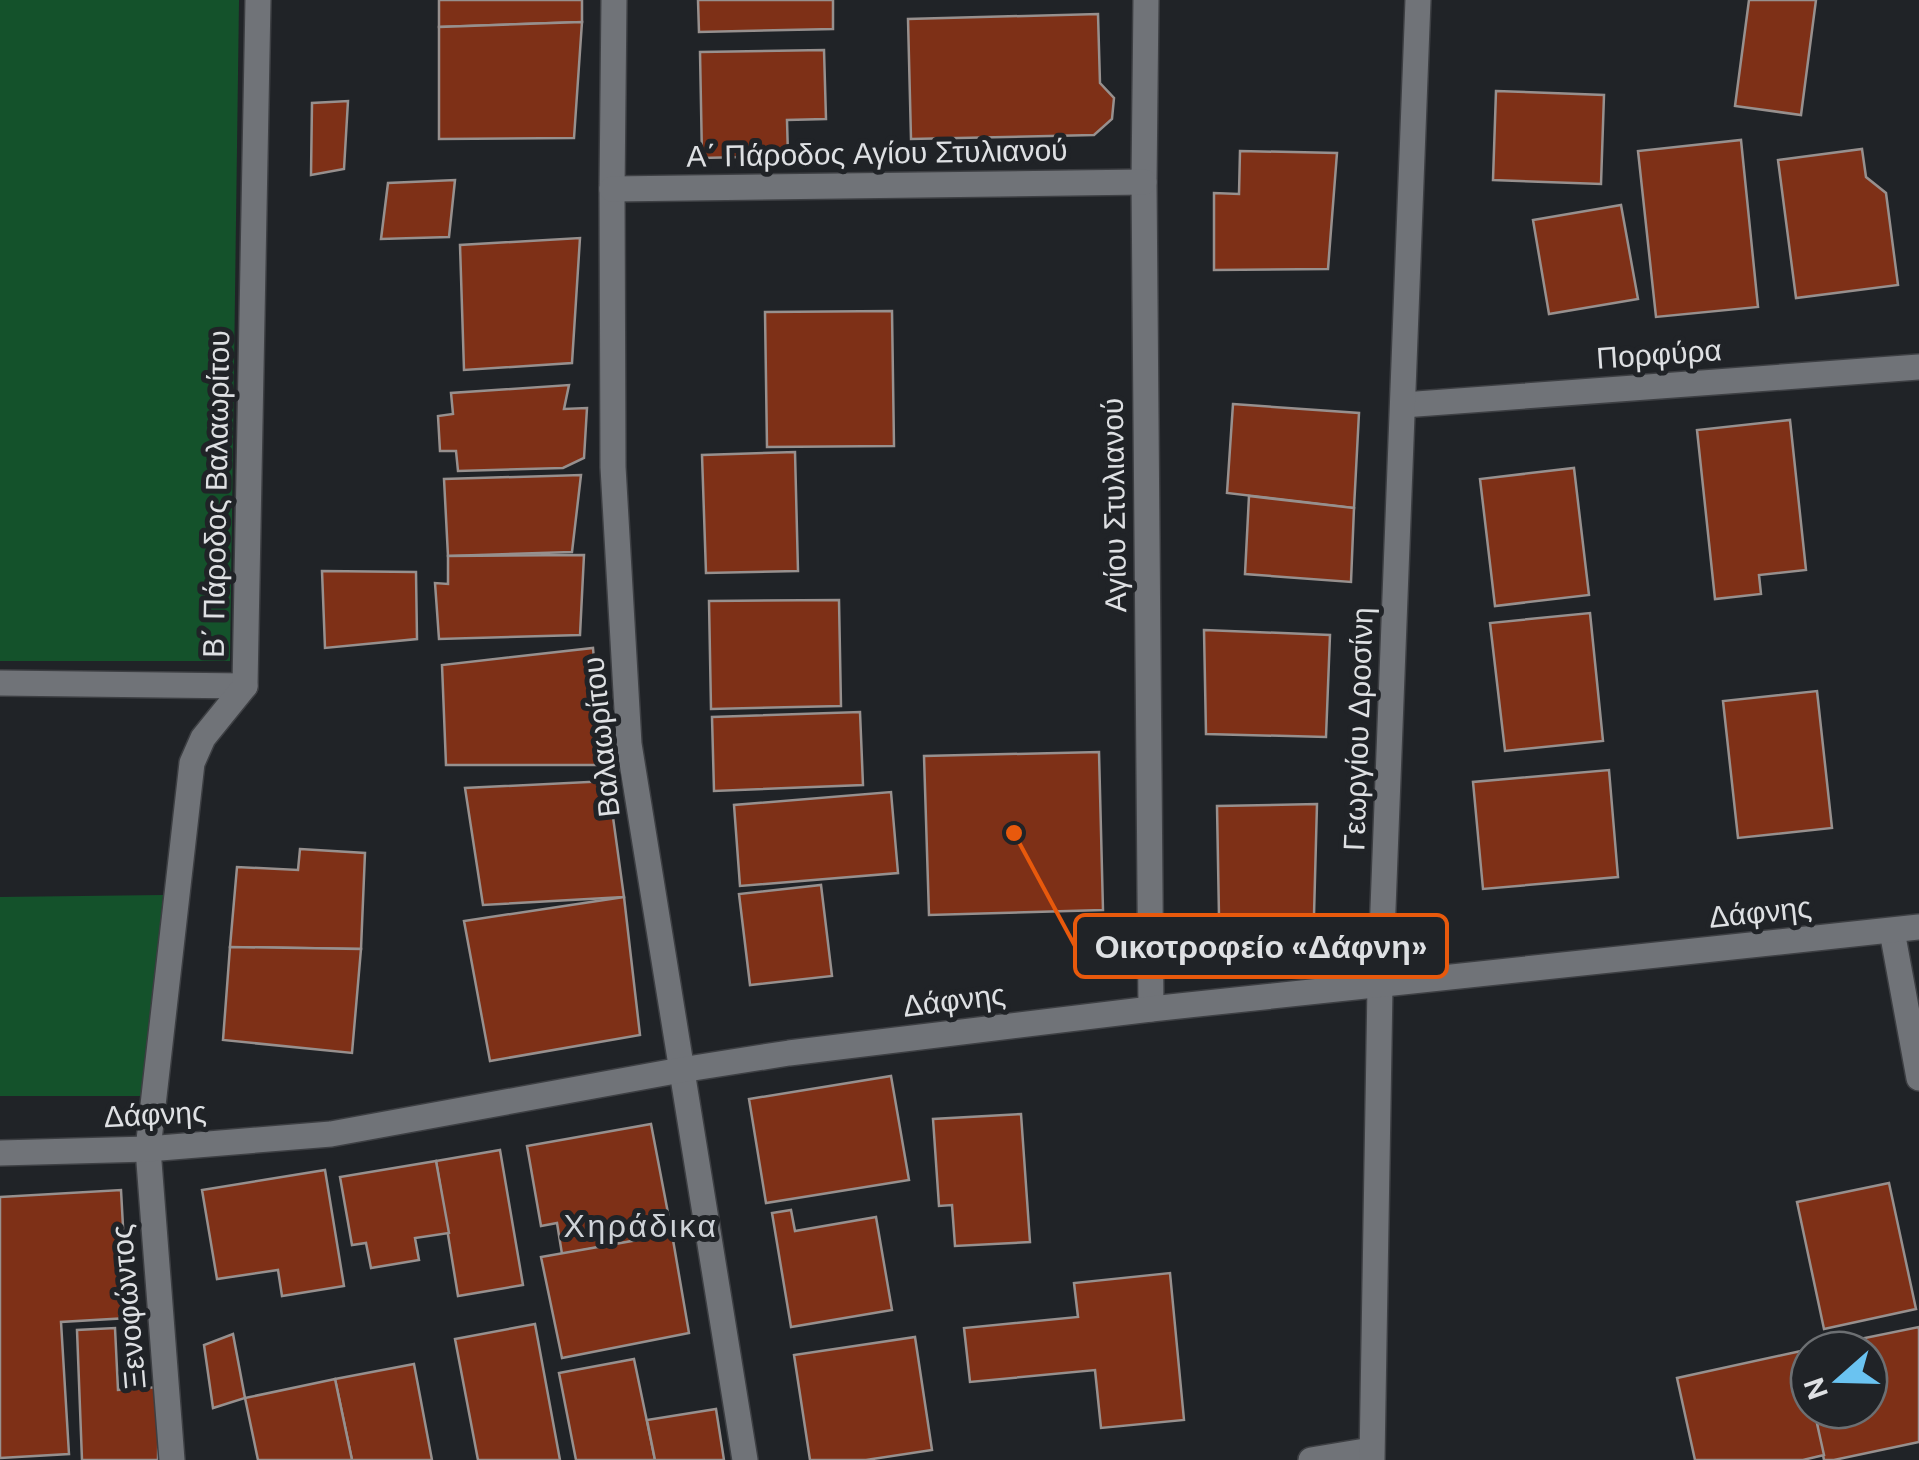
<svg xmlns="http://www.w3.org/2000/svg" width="1919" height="1460" font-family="'DM Sans',sans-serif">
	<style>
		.green { fill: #14522b }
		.building { fill: #7e3017; stroke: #97908e; stroke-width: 2.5 }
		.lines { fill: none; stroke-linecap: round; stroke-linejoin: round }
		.street-casing { stroke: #3d3f43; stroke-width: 28 }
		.secondary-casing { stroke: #3d3f43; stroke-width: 28 }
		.street { stroke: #707378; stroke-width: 25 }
		.secondary { stroke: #707378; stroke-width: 25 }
		.labels { text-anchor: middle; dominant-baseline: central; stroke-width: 10; stroke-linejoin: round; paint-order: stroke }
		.street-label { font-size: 30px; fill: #dee0e3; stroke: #202327 }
		.neighbourhood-label { font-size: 32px; letter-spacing: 2.5px; fill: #cfd3d8; stroke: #202327 }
		.leader { fill: none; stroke: #e8590c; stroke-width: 4 }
		.callout-dot { fill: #e8590c; stroke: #202327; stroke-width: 4 }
		.callout { fill: #202327; stroke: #e8590c; stroke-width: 4 }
		.callout-label { font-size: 32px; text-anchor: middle; font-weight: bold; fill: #dee0e3 }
	</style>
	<rect width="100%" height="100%" fill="#202327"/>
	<!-- green -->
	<g class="green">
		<polygon points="0,0 239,0 230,661 0,661"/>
		<polygon points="163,895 145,1096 0,1096 0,897"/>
	</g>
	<!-- building -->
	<g class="building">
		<polygon points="439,0 582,0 582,22 439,27"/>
		<polygon points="698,0 833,0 833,29 699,32"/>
		<polygon points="1749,0 1816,0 1801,115 1735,106"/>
		<polygon points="1098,14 1100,83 1114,98 1112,119 1094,135 911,139 908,19"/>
		<polygon points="582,22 574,138 439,139 439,27"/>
		<polygon points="824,50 826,119 787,120 788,156 702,158 700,52"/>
		<polygon points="1496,91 1604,95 1601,184 1493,180"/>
		<polygon points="348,101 344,169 311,175 312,103"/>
		<polygon points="1741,140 1758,307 1656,317 1638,151"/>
		<polygon points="1862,149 1866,177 1886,193 1898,285 1796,298 1778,160"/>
		<polygon points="1240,151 1337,153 1328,269 1214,270 1214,193 1239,194"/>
		<polygon points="455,180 449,237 381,239 388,183"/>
		<polygon points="1621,205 1638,299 1549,314 1533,220"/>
		<polygon points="580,238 572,363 464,370 460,245"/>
		<polygon points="892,311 894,446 767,447 765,312"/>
		<polygon points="569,385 564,409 587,408 584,458 563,468 458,471 456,451 440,451 438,416 453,414 451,393"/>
		<polygon points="1233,404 1359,413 1354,508 1227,493"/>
		<polygon points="1790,420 1806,570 1759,575 1761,594 1715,599 1697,430"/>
		<polygon points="795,452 798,571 706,573 702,455"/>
		<polygon points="1574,468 1589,595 1495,606 1480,479"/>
		<polygon points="581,475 572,552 448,556 444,479"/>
		<polygon points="1249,496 1354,508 1351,582 1245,574"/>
		<polygon points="584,555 580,635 439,639 435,583 448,584 448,556"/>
		<polygon points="322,571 416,572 417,639 325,648"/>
		<polygon points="839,600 841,706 711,709 709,601"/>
		<polygon points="1590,613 1603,741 1505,751 1490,623"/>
		<polygon points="1204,630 1330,635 1326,737 1206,734"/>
		<polygon points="593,648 603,765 446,765 442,665"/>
		<polygon points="1817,691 1832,828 1738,838 1723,701"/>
		<polygon points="860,712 863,785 714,791 712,717"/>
		<polygon points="1099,752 1103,910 929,915 924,756"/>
		<polygon points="1609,770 1618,877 1483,889 1473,782"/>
		<polygon points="608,781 624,897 483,905 465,788"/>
		<polygon points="891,792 898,873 740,886 734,805"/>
		<polygon points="1317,804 1314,915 1219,916 1217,806"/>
		<polygon points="300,849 365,853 361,949 230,947 237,867 298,870"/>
		<polygon points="821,885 832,976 750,985 739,894"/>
		<polygon points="624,897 640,1035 490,1061 464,921"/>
		<polygon points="230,947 361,949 352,1053 223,1040"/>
		<polygon points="891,1076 909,1180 766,1203 749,1099"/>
		<polygon points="1021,1114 1030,1242 955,1246 952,1205 939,1206 933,1119"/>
		<polygon points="651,1124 672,1234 562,1254 557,1223 541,1226 527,1146"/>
		<polygon points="500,1150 523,1285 458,1296 436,1161"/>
		<polygon points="436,1161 449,1233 415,1238 419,1260 371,1268 366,1243 352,1245 340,1177"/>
		<polygon points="325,1170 344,1286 282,1296 278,1270 217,1279 202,1190"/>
		<polygon points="1889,1183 1916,1309 1824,1329 1797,1202"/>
		<polygon points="121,1190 128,1318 61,1322 69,1454 0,1458 0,1197"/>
		<polygon points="791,1210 795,1231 876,1217 892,1310 791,1327 772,1213"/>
		<polygon points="672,1234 689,1333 562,1358 541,1257"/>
		<polygon points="1170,1273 1184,1420 1101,1428 1095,1370 970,1382 964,1328 1078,1317 1074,1283"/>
		<polygon points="535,1324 560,1460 478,1460 455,1339"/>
		<polygon points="1919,1327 1919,1442 1834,1460 1824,1460 1814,1410 1869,1410 1869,1350 1809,1350 1809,1389 1801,1351"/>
		<polygon points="115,1328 118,1390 159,1387 158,1460 82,1460 77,1330"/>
		<polygon points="233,1334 245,1398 213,1408 204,1345"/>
		<polygon points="915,1337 932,1450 866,1460 810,1460 794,1355"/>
		<polygon points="1801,1351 1809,1389 1809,1410 1814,1410 1824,1455 1803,1460 1695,1460 1677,1378"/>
		<polygon points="634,1359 655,1460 576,1460 559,1373"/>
		<polygon points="414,1364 432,1460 352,1460 335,1379"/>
		<polygon points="335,1379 352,1460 258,1460 245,1398"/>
		<polygon points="716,1409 724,1460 655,1460 647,1420"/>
	</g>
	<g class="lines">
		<!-- street casing -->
		<g class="street-casing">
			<g id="street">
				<polyline points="614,0 612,189 613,467 629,744 745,1460"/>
				<polyline points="1146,0 1144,182 1151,1009"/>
				<polyline points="612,189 1144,182"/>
				<polyline points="1403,405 1919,367"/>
				<polyline points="0,683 245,686"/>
				<polyline points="1892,931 1919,1078"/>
				<polyline points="172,1460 148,1149 192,763 203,738 245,686 258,0"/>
				<polyline points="1311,1460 1371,1450"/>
				<polyline points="1372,1460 1380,986 1418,0"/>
			</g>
		</g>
		<!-- secondary casing -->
		<g class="secondary-casing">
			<polyline id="secondary" points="0,1153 148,1149 331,1134 681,1070 789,1053 1151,1009 1919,927"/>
		</g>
		<!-- street -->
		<use href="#street" class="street"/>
		<!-- secondary -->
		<use href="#secondary" class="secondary"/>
	</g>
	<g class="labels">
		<!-- street labels -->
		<g class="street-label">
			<text transform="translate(877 153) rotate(-1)">Α΄ Πάροδος Αγίου Στυλιανού</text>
			<text transform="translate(1659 354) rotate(-4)">Πορφύρα</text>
			<text transform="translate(216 494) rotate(-89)">Β΄ Πάροδος Βαλαωρίτου</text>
			<text transform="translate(1114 505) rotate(-91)">Αγίου Στυλιανού</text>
			<text transform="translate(1358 729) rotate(-88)">Γεωργίου Δροσίνη</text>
			<text transform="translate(601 737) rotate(-96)">Βαλαωρίτου</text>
			<text transform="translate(1760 912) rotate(-6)">Δάφνης</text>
			<text transform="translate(954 1000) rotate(-7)">Δάφνης</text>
			<text transform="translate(155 1114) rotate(-3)">Δάφνης</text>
			<text transform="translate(128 1307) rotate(-95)">Ξενοφώντος</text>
		</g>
		<!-- neighbourhood labels -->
		<g class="neighbourhood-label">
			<text x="641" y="1226">Χηράδικα</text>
		</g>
	</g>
	<!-- callouts -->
	<path class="leader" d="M1014 833L1075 946"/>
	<circle class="callout-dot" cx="1014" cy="833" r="10"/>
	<rect class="callout" x="1075" y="915" width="372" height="62" rx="10"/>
	<g class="callout-label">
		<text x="1261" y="958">Οικοτροφείο «Δάφνη»</text>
	</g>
	<!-- north arrow -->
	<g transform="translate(1839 1380) rotate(250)"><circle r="48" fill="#202327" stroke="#6c6f72" stroke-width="2.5"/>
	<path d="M0-8L18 38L0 25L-18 38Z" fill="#6ac3f1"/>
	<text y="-15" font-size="28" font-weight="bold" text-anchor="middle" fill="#dee0e3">N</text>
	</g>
</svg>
